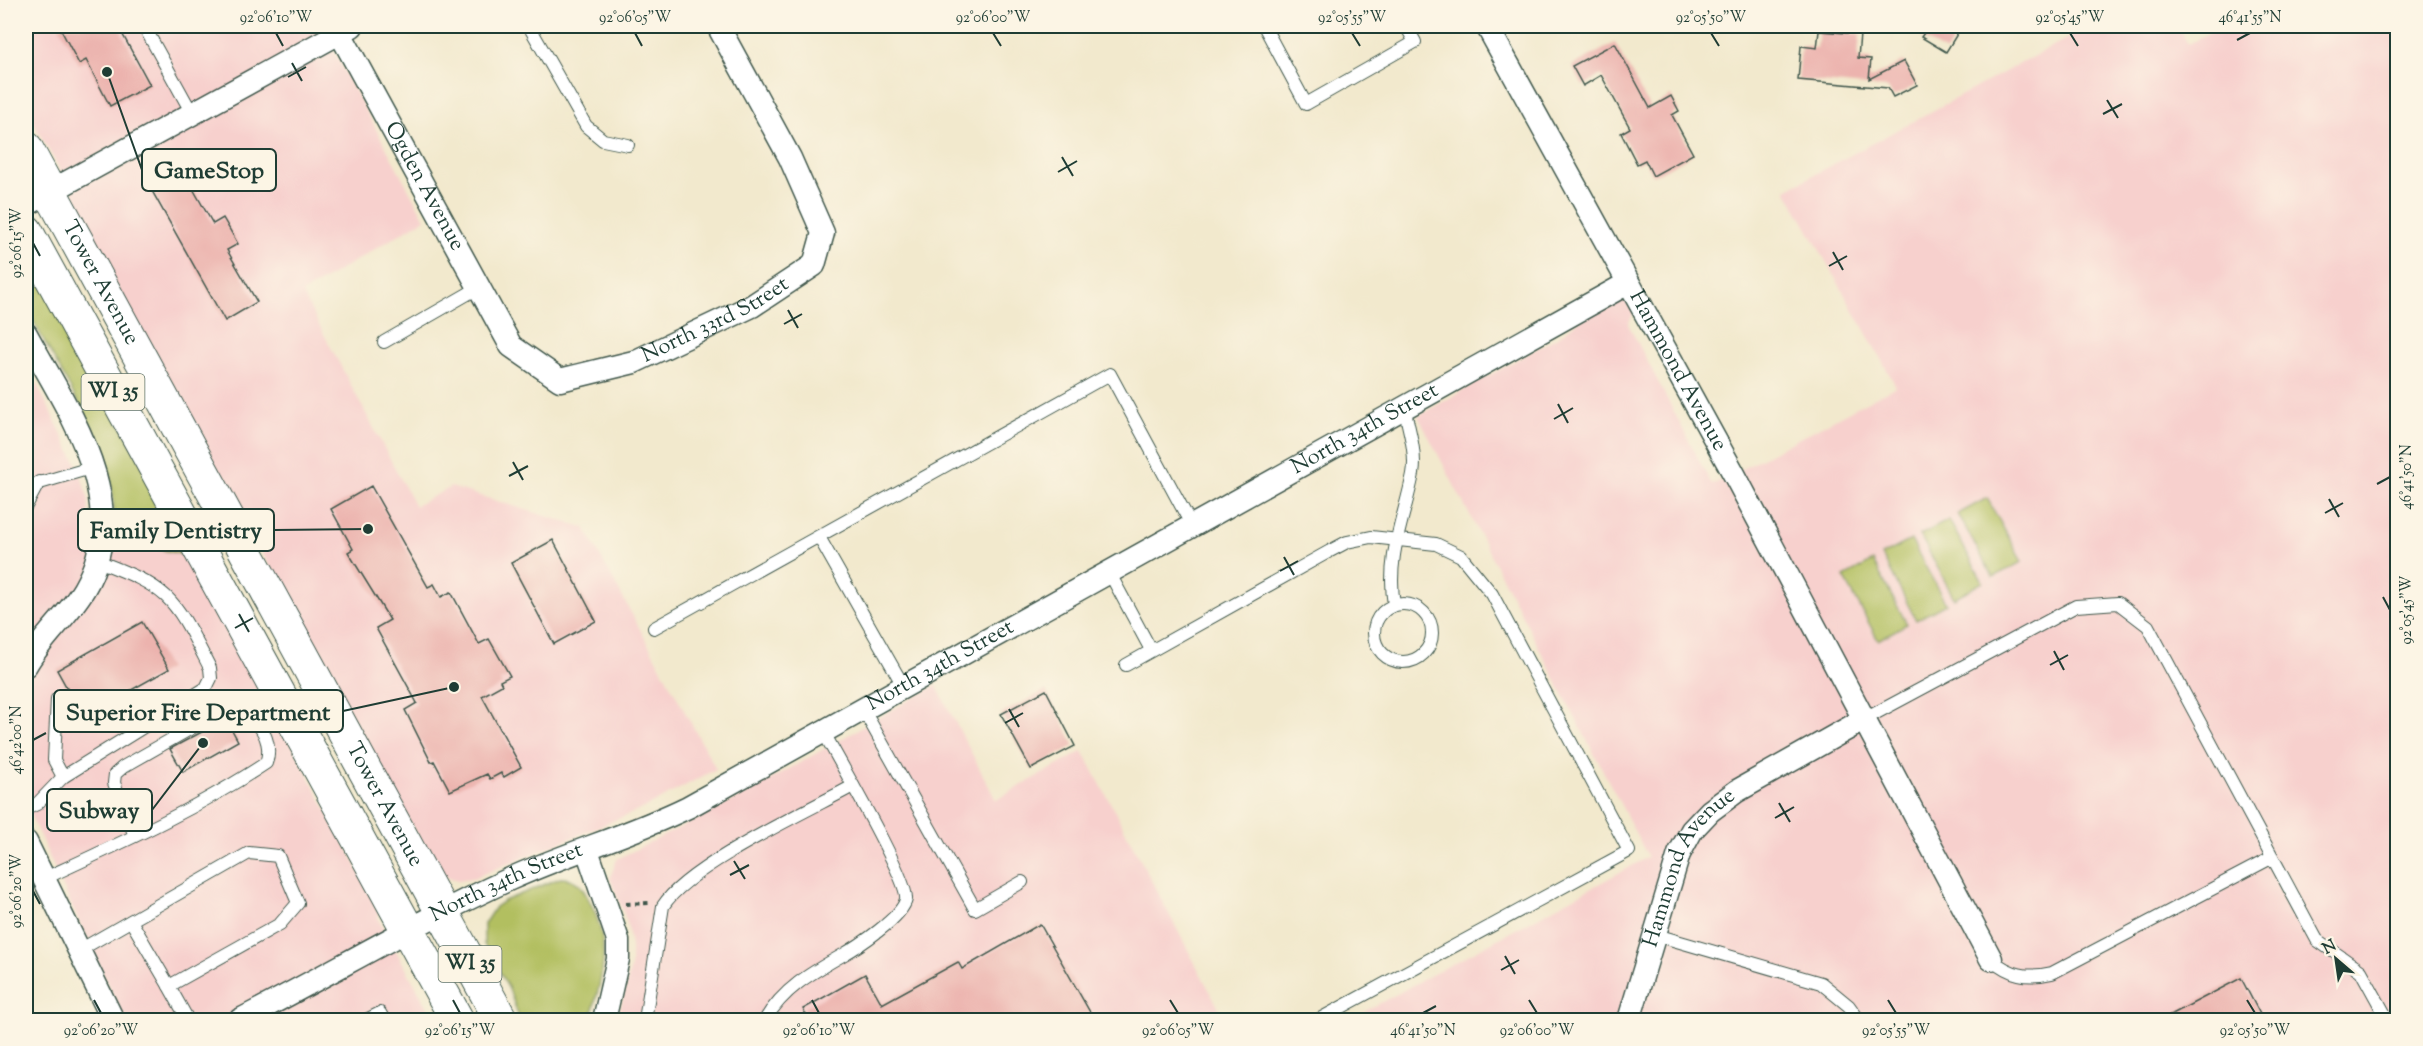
<svg xmlns="http://www.w3.org/2000/svg" width="2423" height="1046" font-family="'Sorts Mill Goudy',serif">
	<style>
		.built { fill: #f7d0cd }
		.green { fill: #b2bf61; stroke: #687e4a; stroke-width: 1.5 }
		.building { fill: #ecb3ae }
		.lines { fill: none; stroke-linecap: round; stroke-linejoin: round }
		.service-casing { stroke: #3f574b; stroke-width: 14 }
		.minor-casing { stroke: #3f574b; stroke-width: 25 }
		.primary-casing { stroke: #3f574b; stroke-width: 35 }
		.path { stroke: #3f574b; stroke-width: 4; stroke-dasharray: 4.5 4.5; stroke-linecap: butt }
		.service { stroke: #fff; stroke-width: 12 }
		.minor { stroke: #fff; stroke-width: 22 }
		.primary { stroke: #fff; stroke-width: 33 }
		.ticks { fill: none; stroke: #1f3d34; stroke-width: 2 }
		.labels { text-anchor: middle; dominant-baseline: central; stroke-width: 5; stroke-linejoin: round; paint-order: stroke }
		.shield { fill: #fcf5e5; stroke: #617469; stroke-width: 1.5 }
		.shield-label { font-size: 21px; font-weight: bold; fill: #1f3d34 }
		.street-label { font-size: 22px; fill: #1f3d34; stroke: #fcf5e5 }
		.leader { fill: none; stroke: #1f3d34; stroke-width: 2 }
		.callout-dot { fill: #1f3d34; stroke: #fcf5e5; stroke-width: 2 }
		.callout { fill: #fcf5e5; stroke: #1f3d34; stroke-width: 2 }
		.callout-label { font-size: 24px; text-anchor: middle; font-weight: bold; fill: #1f3d34 }
		.neatline { fill: none; stroke: #1f3d34; stroke-width: 2 }
		.ticks-label { font-size: 15px; text-anchor: middle; fill: #1f3d34 }
	</style>
	<rect width="100%" height="100%" fill="#fcf5e5"/>
	<filter id="ink" filterUnits="userSpaceOnUse"><feTurbulence type="fractalNoise" baseFrequency=".0167" numOctaves="2"/><feDisplacementMap in="SourceGraphic" scale="12" xChannelSelector="R" yChannelSelector="G"/><feConvolveMatrix kernelMatrix="1 2 1 2 8 2 1 2 1" color-interpolation-filters="sRGB"/></filter>
	<filter id="wash" filterUnits="userSpaceOnUse"><feTurbulence type="fractalNoise" baseFrequency=".008" numOctaves="4" result="noise"/><feDisplacementMap in="SourceGraphic" scale="24" xChannelSelector="R" yChannelSelector="G"/><feGaussianBlur stdDeviation="1.35" result="paint"/><feColorMatrix in="noise" values="0 0 0 0 0 0 0 0 0 0 0 0 0 0 0 0 0 1.4 0 .05"/><feComposite in="paint" operator="in"/></filter>
	<g filter="url(#wash)">
		<rect width="100%" height="100%" fill="#f2e9cd"/>
		<!-- built -->
		<g class="built">
			<polygon points="26,26 320,26 425,219 302,293 415,506 451,487 585,528 716,769 642,809 471,879 458,881 437,872 74,210 77,200 26,110"/>
			<polygon points="2090,26 2177,26 2188,44 2223,26 2397,26 2397,1020 1349,1020 1648,857 1418,416 1559,336 1628,283 1639,303 1628,324 1712,485 1896,386 1786,190"/>
			<polygon points="26,363 79,468 89,501 87,533 193,557 379,909 378,919 435,1020 124,1020 26,806"/>
			<polygon points="936,685 996,800 1083,751 1225,1020 617,1020 631,967 631,946 627,922 610,878 617,859 731,802"/>
		</g>
		<!-- green -->
		<g class="green">
			<path d="M26,251l167,306 -81,-19c5,-34 0,-64 -12,-96l-74,-134z"/>
			<polygon points="1987,498 2022,562 1993,577 1958,514"/>
			<polygon points="1949,520 1983,582 1954,598 1920,535"/>
			<polygon points="1911,540 1946,604 1916,620 1882,555"/>
			<polygon points="1873,561 1907,624 1878,640 1844,577"/>
			<path d="M560,878c16,0 21,7 28,20 25,45 15,76 2,122h-70l-11,-31 -25,-45v-20l11,-17 9,-6z"/>
		</g>
		<g id="blocks">
			<!-- building -->
			<g class="building">
				<polygon points="59,26 118,26 150,85 110,106 86,60 79,64"/>
				<polygon points="1929,26 1962,26 1946,52 1921,37"/>
				<polygon points="1819,31 1860,34 1858,58 1871,59 1869,79 1904,61 1917,85 1893,97 1888,88 1798,80 1801,46 1817,48"/>
				<polygon points="1615,43 1650,108 1671,96 1679,111 1672,115 1693,154 1653,176 1645,160 1637,164 1621,133 1630,128 1601,75 1583,86 1572,66"/>
				<polygon points="179,164 213,224 223,218 238,244 227,250 257,302 225,321 147,182"/>
				<polygon points="371,486 428,587 434,584 441,597 451,592 479,644 489,639 510,676 500,681 502,685 482,696 521,767 504,777 501,773 490,779 487,774 450,791 434,761 431,762 405,710 417,703 376,628 390,620 348,552 353,549 331,509"/>
				<polygon points="553,540 596,621 554,644 511,563"/>
				<polygon points="142,622 169,669 83,717 57,670"/>
				<polygon points="1046,690 1075,746 1031,769 1001,714"/>
				<polygon points="226,719 238,741 183,772 170,749"/>
				<polygon points="1040,924 1091,1014 1081,1020 809,1020 803,1009 865,974 882,1004 958,962 962,969"/>
				<polygon points="2241,978 2263,1020 2161,1020"/>
			</g>
		</g>
	</g>
	<g filter="url(#ink)">
		<use href="#blocks" fill-opacity="0" stroke="#3f574b" stroke-width="1.5"/>
		<g class="lines">
			<!-- service casing -->
			<g class="service-casing">
				<g id="service">
					<polyline points="144,26 193,115"/>
					<polyline points="529,26 586,126 603,140 628,145"/>
					<polyline points="1264,26 1306,104 1415,42 1406,26"/>
					<polyline points="384,342 478,288"/>
					<polyline points="26,487 94,467"/>
					<polyline points="26,506 39,482"/>
					<polyline points="819,537 904,687"/>
					<polyline points="1109,572 1151,650"/>
					<circle cx="1403" cy="633" r="29"/>
					<path d="M1394,605c-8,-49 10,-85 19,-131 4,-21 -5,-47 -9,-68"/>
					<polyline points="654,628 1110,374 1192,526"/>
					<polyline points="1126,665 1330,551 1347,542 1371,537 1436,544 1461,556 1492,594 1629,851 1318,1020"/>
					<polyline points="57,699 54,760 63,777"/>
					<polyline points="863,709 975,909 1022,882"/>
					<polyline points="1863,720 2076,606 2118,603 2148,626 2317,940 2361,971 2388,1020"/>
					<path d="M26,809l11,-5 26,-27 143,-89 5,-10 -1,-10c-37,-72 -38,-79 -115,-108"/>
					<path d="M43,879c76,-35 154,-70 223,-116 10,-26 -16,-58 -43,-53l-100,57 -8,7 -1,9 21,53"/>
					<polyline points="131,921 169,986"/>
					<polyline points="1656,935 1821,983 1849,1006 1859,1020"/>
					<polyline points="78,951 249,853 278,856 298,903 280,924 169,986 188,1020"/>
					<path d="M1991,959c19,16 36,20 61,14l219,-115"/>
					<polyline points="366,1020 380,1013 384,1020"/>
					<path d="M645,1020l18,-114c25,-40 144,-95 190,-120"/>
					<path d="M765,1020c18,-31 46,-47 76,-64 16,-9 62,-39 65,-57 3,-19 -70,-143 -83,-168"/>
				</g>
			</g>
			<!-- minor casing -->
			<g class="minor-casing">
				<g id="minor">
					<path id="s1" d="M336,26l175,320 49,34 74,-18 118,-56 62,-41 9,-32 -33,-75 -72,-132"/>
					<path id="s2" d="M1487,26l247,448 257,485"/>
					<polyline points="26,205 352,26"/>
					<path d="M26,334c40,74 109,168 58,255 -16,27 -42,48 -58,76"/>
					<polyline points="26,842 113,1020"/>
					<polyline points="587,850 618,940 618,959 604,1020"/>
					<path id="s3" d="M240,1020c90,-46 178,-99 270,-141 59,-27 119,-43 178,-72l940,-524"/>
					<path id="s4" d="M1629,1020l50,-166 13,-24 18,-19 27,-20 126,-71"/>
				</g>
			</g>
			<!-- primary casing -->
			<g class="primary-casing">
				<g id="primary">
					<path id="s5" d="M26,148l475,872"/>
					<polyline points="26,231 457,1020"/>
				</g>
			</g>
			<!-- path -->
			<polyline class="path" points="626,904 649,903"/>
			<!-- service -->
			<use href="#service" class="service"/>
			<!-- minor -->
			<use href="#minor" class="minor"/>
			<!-- primary -->
			<use href="#primary" class="primary"/>
		</g>
	</g>
	<!-- ticks -->
	<path class="ticks" d="M276,33l7,13M635,33l7,13M993,33l8,13M1352,33l8,13M1711,33l8,13M2070,33l8,13M2237,40l13,-7M292,63l10,18M288,77l18,-10M2107,100l11,18M2103,114l19,-10M1062,157l11,19M1058,172l19,-11M33,243l7,13M1833,252l10,18M1829,266l18,-10M788,310l10,18M784,324l18,-10M1558,404l10,19M1554,419l19,-11M513,462l10,18M509,476l19,-10M2377,484l13,-7M2329,499l10,18M2325,513l18,-10M1284,557l10,18M1280,571l18,-10M2383,597l7,13M239,614l10,18M235,628l18,-10M2054,651l10,19M2050,665l18,-10M1009,709l10,18M1005,723l18,-10M33,740l13,-7M1779,803l11,19M1775,818l19,-11M734,861l11,18M730,875l19,-10M33,891l7,13M1505,956l10,18M1501,970l18,-10M94,1000l7,13M453,1000l7,13M812,1000l7,13M1170,1000l8,13M1529,1000l8,13M1888,1000l8,13M2247,1000l8,13M1423,1013l13,-7"/>
	<g class="labels">
		<!-- shield labels -->
		<g class="shield">
			<rect x="81.5" y="374" width="63" height="36" rx="4.5"/>
			<rect x="438.5" y="946" width="63" height="36" rx="4.5"/>
		</g>
		<g class="shield-label">
			<text x="113" y="392">WI 35</text>
			<text x="470" y="964">WI 35</text>
		</g>
		<!-- street labels -->
		<g class="street-label">
			<text stroke="none"><textPath href="#s1" startOffset="183">Ogden Avenue</textPath></text>
			<text stroke="none"><textPath href="#s5" startOffset="154">Tower Avenue</textPath></text>
			<text stroke="none"><textPath href="#s1" startOffset="592">North 33rd Street</textPath></text>
			<text stroke="none"><textPath href="#s2" startOffset="394">Hammond Avenue</textPath></text>
			<text stroke="none"><textPath href="#s3" startOffset="1272">North 34th Street</textPath></text>
			<text stroke="none"><textPath href="#s3" startOffset="786">North 34th Street</textPath></text>
			<text stroke="none"><textPath href="#s5" startOffset="748">Tower Avenue</textPath></text>
			<text stroke="none"><textPath href="#s4" startOffset="166">Hammond Avenue</textPath></text>
			<text stroke="none"><textPath href="#s3" startOffset="300">North 34th Street</textPath></text>
		</g>
	</g>
	<!-- callouts -->
	<path class="leader" d="M107 72L142 170M368 529L274 530M454 687L343 711M203 743L152 810"/>
	<g class="callout-dot">
		<circle cx="107" cy="72" r="6"/>
		<circle cx="368" cy="529" r="6"/>
		<circle cx="454" cy="687" r="6"/>
		<circle cx="203" cy="743" r="6"/>
	</g>
	<g class="callout">
		<rect x="142" y="149" width="134" height="42" rx="6"/>
		<rect x="78" y="509" width="196" height="42" rx="6"/>
		<rect x="54" y="690" width="289" height="42" rx="6"/>
		<rect x="47" y="789" width="105" height="42" rx="6"/>
	</g>
	<g class="callout-label">
		<text x="209" y="178">GameStop</text>
		<text x="176" y="538">Family Dentistry</text>
		<text x="198" y="720">Superior Fire Department</text>
		<text x="99" y="818">Subway</text>
	</g>
	<!-- margin -->
	<rect width="2423" height="1046" fill="none" stroke="#fcf5e5" stroke-width="66"/>
	<!-- north arrow -->
	<g transform="translate(2336 959) rotate(331)" stroke="#fcf5e5" stroke-width="4.5" paint-order="stroke">
	<path d="M0-4.5L10 22L0 15L-10 22Z" fill="#1f3d34"/>
	<text y="-9" font-size="16" font-weight="bold" text-anchor="middle" fill="#1f3d34">N</text>
	</g>
	<rect x="33" y="33" width="2357" height="980" class="neatline"/>
	<g class="ticks-label">
		<text x="276" y="22">92°06'10"W</text>
		<text x="635" y="22">92°06'05"W</text>
		<text x="993" y="22">92°06'00"W</text>
		<text x="1352" y="22">92°05'55"W</text>
		<text x="1711" y="22">92°05'50"W</text>
		<text x="2070" y="22">92°05'45"W</text>
		<text x="2250" y="22">46°41'55"N</text>
		<text transform="translate(16 243) rotate(-90)" y="5">92°06'15"W</text>
		<text transform="translate(2406 477) rotate(-90)" y="5">46°41'50"N</text>
		<text transform="translate(2406 610) rotate(-90)" y="5">92°05'45"W</text>
		<text transform="translate(16 740) rotate(-90)" y="5">46°42'00"N</text>
		<text transform="translate(16 891) rotate(-90)" y="5">92°06'20"W</text>
		<text x="101" y="1035">92°06'20"W</text>
		<text x="460" y="1035">92°06'15"W</text>
		<text x="819" y="1035">92°06'10"W</text>
		<text x="1178" y="1035">92°06'05"W</text>
		<text x="1423" y="1035">46°41'50"N</text>
		<text x="1537" y="1035">92°06'00"W</text>
		<text x="1896" y="1035">92°05'55"W</text>
		<text x="2255" y="1035">92°05'50"W</text>
	</g>
</svg>
